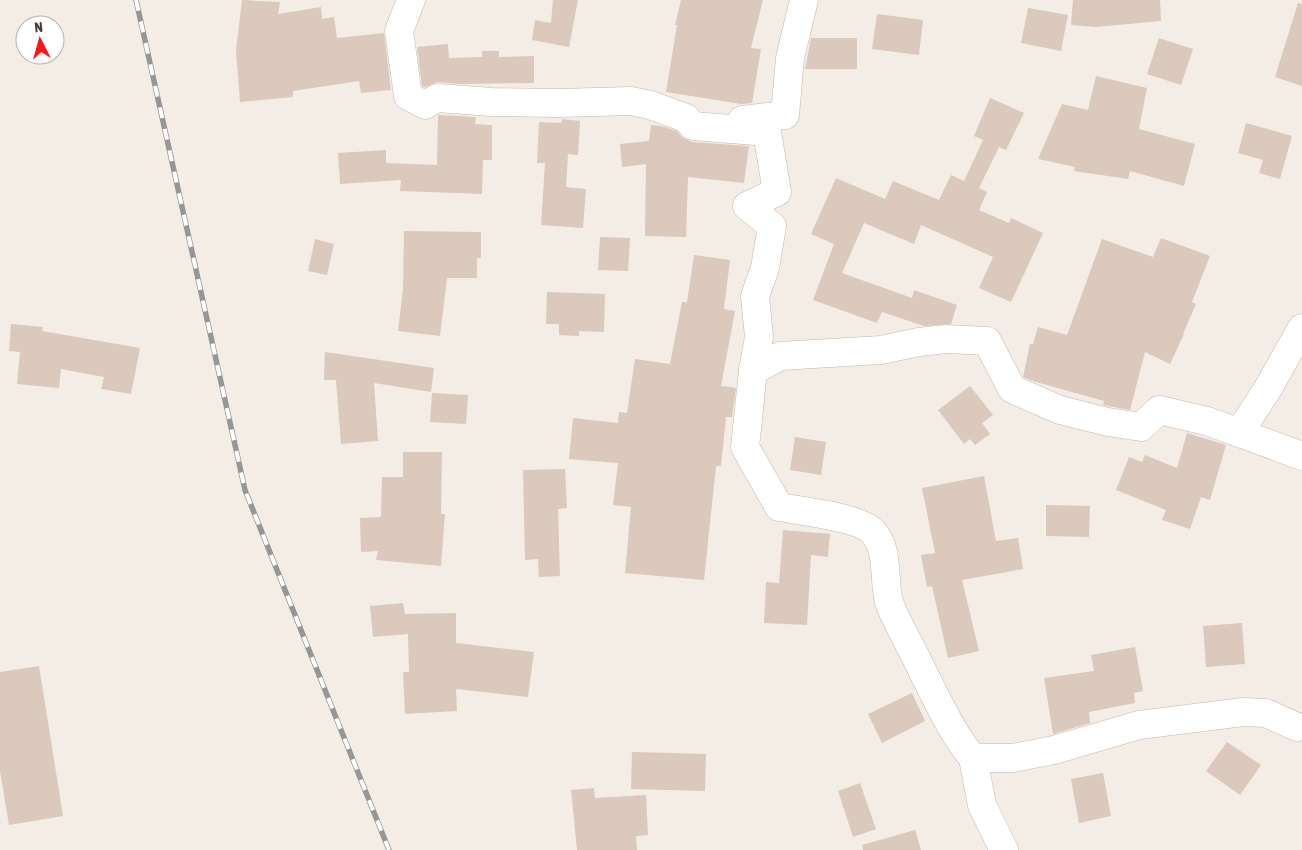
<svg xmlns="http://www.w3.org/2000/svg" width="1302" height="850" font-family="'Asap Condensed',sans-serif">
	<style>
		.building { fill: #dac9bc }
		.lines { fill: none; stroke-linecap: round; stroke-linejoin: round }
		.minor-casing { stroke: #c4b6aa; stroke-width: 29 }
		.minor { stroke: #fff; stroke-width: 28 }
		.rail-casing { stroke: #969696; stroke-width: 5.5 }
		.rail { stroke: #fff; stroke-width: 4; stroke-dasharray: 11; stroke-linecap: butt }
	</style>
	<rect width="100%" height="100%" fill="#f4ede5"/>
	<!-- building -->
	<g class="building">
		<polygon points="242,0 280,2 278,14 321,7 322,19 334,17 337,38 384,33 391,90 361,93 359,81 293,91 293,97 240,102 236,51"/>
		<polygon points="553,0 578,0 569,47 532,40 535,20 551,23"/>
		<polygon points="681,0 763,0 751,48 761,49 752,103 741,104 666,92 677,25 675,25"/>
		<polygon points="1073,0 1160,0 1161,21 1096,27 1071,25"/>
		<polygon points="1298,3 1302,4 1302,86 1275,77"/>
		<polygon points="1028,8 1068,15 1061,51 1021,43"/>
		<polygon points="877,14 923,20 919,55 872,49"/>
		<polygon points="811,38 857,38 857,69 805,69"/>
		<polygon points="1159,38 1193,49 1181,85 1147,74"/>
		<polygon points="448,44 449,58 482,57 482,51 499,51 499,57 534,56 534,83 459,84 438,82 425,87 422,86 417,47"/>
		<polygon points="1096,76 1147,88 1139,129 1195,144 1184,186 1130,171 1128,179 1074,171 1075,167 1038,159 1062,104 1088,110"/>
		<polygon points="990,98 1024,113 1006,150 999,147 979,188 987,192 979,210 1009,223 1011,218 1043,233 1011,302 979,288 993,257 921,225 914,244 864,223 842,273 912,298 914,290 957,305 951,324 924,326 882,312 877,323 813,300 834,244 811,234 836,178 885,199 893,181 939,200 951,175 964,181 983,140 974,136"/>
		<polygon points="438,115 476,117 475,124 492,125 492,160 483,160 482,194 400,191 401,180 340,184 338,153 386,150 386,163 437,165"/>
		<polygon points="562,119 580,121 578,155 568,154 566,187 586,189 583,228 541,225 545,163 537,163 539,122 561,123"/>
		<polygon points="1246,123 1292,136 1280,179 1259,173 1263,160 1238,153"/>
		<polygon points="651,125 661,126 677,131 682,137 692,142 749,146 744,183 688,177 686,237 645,236 646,164 622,167 620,144 649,141"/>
		<polygon points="404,231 481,232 481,258 477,258 477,278 447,278 440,336 398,331 403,289"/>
		<polygon points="600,237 630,238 628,271 598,270"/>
		<polygon points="1161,238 1210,256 1192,302 1196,304 1183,334 1184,334 1170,364 1145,352 1130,410 1103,405 1104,401 1036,382 1023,377 1030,344 1033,344 1038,327 1067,335 1102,239 1153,257"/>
		<polygon points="315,239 334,244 327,275 308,271"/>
		<polygon points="694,255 730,260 724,309 735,311 721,386 736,388 732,417 726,417 721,466 716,466 704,580 625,573 631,507 613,505 618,463 569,459 573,418 618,423 619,412 627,413 635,359 670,364 682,302 687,302"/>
		<polygon points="547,292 605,294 604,332 579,331 579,336 559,335 559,324 546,324"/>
		<polygon points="11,324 43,327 42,331 140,348 131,394 101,389 104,377 61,369 59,388 17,384 20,352 9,351"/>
		<polygon points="325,352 434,368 431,392 374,383 378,441 341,444 336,380 324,380"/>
		<polygon points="970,386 993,415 982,423 990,434 975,445 970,439 964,444 938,410"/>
		<polygon points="432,393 468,395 466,424 430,422"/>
		<polygon points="1187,433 1226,445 1210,500 1201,497 1190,529 1162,520 1166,510 1116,490 1129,457 1142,462 1145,455 1177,468"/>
		<polygon points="795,437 826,442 821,475 790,470"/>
		<polygon points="403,452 442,452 441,514 445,514 441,566 376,560 378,551 361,552 360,518 381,517 382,477 403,477"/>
		<polygon points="565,469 567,508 558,509 560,576 539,577 538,559 525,560 523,470"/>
		<polygon points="984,476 996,541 1018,538 1023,569 962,580 979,651 948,658 932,586 927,587 921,555 935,553 922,488"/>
		<polygon points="1046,505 1090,506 1089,537 1046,536"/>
		<polygon points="783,530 830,534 828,557 811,555 807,625 764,623 766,582 779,583"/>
		<polygon points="403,603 405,614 456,613 456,643 534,652 528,697 456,689 457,711 405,714 403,672 409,672 408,634 373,637 370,606"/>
		<polygon points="1242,623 1245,664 1206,667 1203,626"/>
		<polygon points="1135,647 1143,691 1134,693 1135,703 1089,712 1090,723 1053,734 1044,678 1094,671 1091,655"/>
		<polygon points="39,666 63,816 9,825 0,771 0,672"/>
		<polygon points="912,693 925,721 882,743 868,714"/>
		<polygon points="1227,742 1261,765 1240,795 1206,771"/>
		<polygon points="632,752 706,754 705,791 631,789"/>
		<polygon points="1103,773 1111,816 1079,823 1071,779"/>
		<polygon points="860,783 876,829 853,837 838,791"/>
		<polygon points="594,788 595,798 646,795 648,835 636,836 637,850 577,850 571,790"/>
		<polygon points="915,830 921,850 863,850 862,845"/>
	</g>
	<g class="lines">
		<!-- minor casing -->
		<g class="minor-casing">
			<g id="minor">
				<path d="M411,0l-12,31 9,65 17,9 12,-7 55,4 66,1 73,-2 19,4 36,13 7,8 74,6 10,60 -30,14 25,20 -7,42 -10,28 4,41 -6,34 -8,76 34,60c21,4 81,10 94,25 18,20 9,51 17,73 9,22 22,43 32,65 16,31 29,62 51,88h40l41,-8 85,-25 104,-13 23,1 31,14"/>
				<polyline points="742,120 785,115 790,58 804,0"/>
				<polyline points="753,371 780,356 881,350 919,342 946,339 987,341 1012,389 1060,410 1108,422 1141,427 1159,410 1207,421 1302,456"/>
				<polyline points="1239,433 1267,390 1302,328"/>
				<polyline points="973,758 982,805 1004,850"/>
			</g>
		</g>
		<!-- minor -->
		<use href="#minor" class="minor"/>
		<!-- rail casing -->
		<g class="rail-casing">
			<polyline id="rail" points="136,0 245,490 389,850"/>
		</g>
		<!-- rail -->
		<use href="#rail" class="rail"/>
	</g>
	<!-- north arrow -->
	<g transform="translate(40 40) rotate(354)"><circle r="24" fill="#ffffff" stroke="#b6b1ae"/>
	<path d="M0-4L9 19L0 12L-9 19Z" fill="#ff1218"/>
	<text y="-8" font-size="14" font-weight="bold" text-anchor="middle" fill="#483c34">N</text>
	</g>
</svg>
